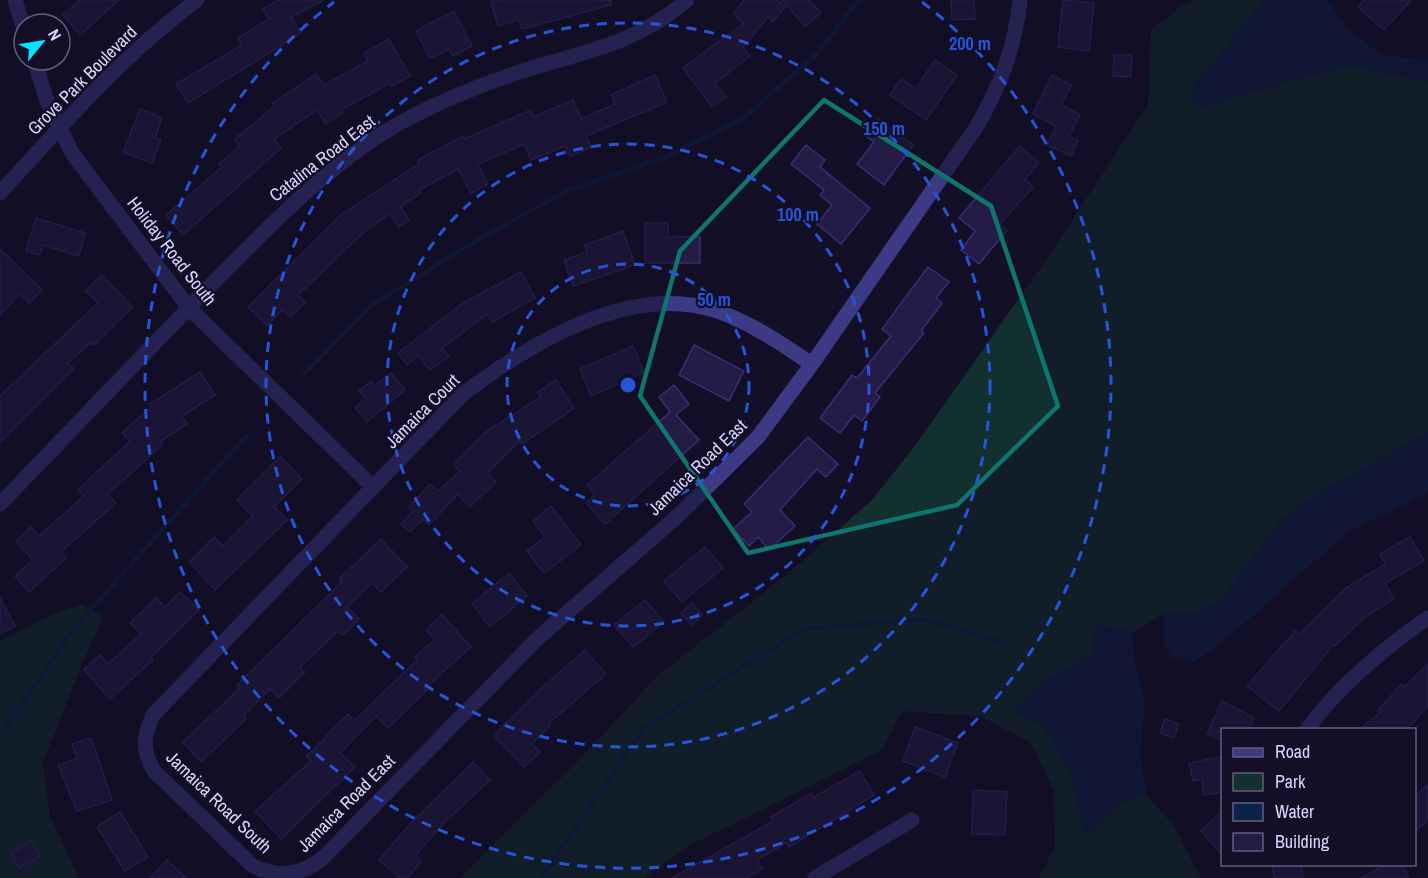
<svg xmlns="http://www.w3.org/2000/svg" width="1428" height="878" font-family="'Archivo Narrow',sans-serif">
	<style>
		.green { fill: #12302f }
		.water { fill: #0c2248 }
		.lines { fill: none; stroke-linecap: round; stroke-linejoin: round }
		.stream { stroke: #0c2248; stroke-width: 4.5 }
		.building { fill: #241b47; stroke: #3b2d73; stroke-width: 1.5 }
		.minor { stroke: #3d3a85; stroke-width: 15 }
		.marked { fill: none; stroke: #0f766e; stroke-width: 4.5; stroke-linejoin: round }
		.ring { fill: none; stroke: #2655da; stroke-width: 3; stroke-dasharray: 10 8 }
		.labels { text-anchor: middle; dominant-baseline: central; stroke-width: 4.5; stroke-linejoin: round; paint-order: stroke }
		.street-label { font-size: 18px; fill: #d9d4ff; stroke: #130f26 }
		.centre { fill: #2655da; stroke: #130f26; stroke-width: 3 }
		.ring-label { font-size: 18px; text-anchor: middle; font-weight: bold; fill: #2655da; stroke: #130f26; stroke-width: 4.5; stroke-linejoin: round; paint-order: stroke }
	</style>
	<rect width="100%" height="100%" fill="#130f26"/>
	<!-- green -->
	<g class="green">
		<polygon points="1195,0 1264,0 1192,88 1197,108 1348,65 1428,82 1428,433 1335,483 1281,520 1222,598 1196,612 1164,614 1132,633 1117,627 1092,654 1049,678 1014,710 1045,729 1070,770 1085,836 1095,830 1114,806 1146,794 1174,826 1201,878 1039,878 1055,846 1054,791 1031,743 980,716 902,711 882,750 686,847 645,878 460,878 577,762 659,675 790,572 872,500 914,447 1044,263 1148,105 1151,31 1181,6"/>
		<polygon points="82,604 103,618 81,666 43,763 50,816 79,878 0,878 0,641 51,615"/>
	</g>
	<!-- water -->
	<g class="water">
		<polygon points="1264,0 1326,0 1350,30 1381,55 1428,60 1428,82 1347,65 1197,108 1190,98 1192,88"/>
		<polygon points="1428,433 1428,490 1425,495 1347,533 1225,640 1194,662 1172,658 1163,643 1164,614 1196,612 1222,598 1281,520 1335,483"/>
		<polygon points="1096,625 1117,627 1132,633 1135,665 1145,698 1140,754 1146,794 1114,806 1095,830 1084,837 1070,770 1045,729 1013,710 1049,678 1092,654"/>
	</g>
	<g class="lines">
		<!-- stream -->
		<g class="stream">
			<polyline points="304,374 372,305 484,236 567,191 665,157 741,120 815,56 859,0"/>
			<polyline points="0,736 74,628 247,435"/>
			<polyline points="541,878 644,728 804,629 922,619 1008,644"/>
		</g>
	</g>
	<!-- building -->
	<g class="building">
		<polygon points="80,0 119,0 80,35 63,15"/>
		<polygon points="279,0 324,0 291,17 301,33 188,103 176,84 242,45 238,38 269,19 263,9"/>
		<polygon points="498,0 611,0 611,5 522,29 519,20 498,26 491,2"/>
		<polygon points="744,0 777,0 785,7 773,22 768,17 743,47 750,56 715,83 726,97 712,107 683,68 744,23 733,14"/>
		<polygon points="782,0 809,0 821,13 805,26"/>
		<polygon points="951,0 974,0 975,19 952,20"/>
		<polygon points="1063,0 1094,3 1089,51 1058,47"/>
		<polygon points="1364,0 1411,0 1384,30 1358,7"/>
		<polygon points="454,11 472,46 453,56 449,49 430,58 416,31"/>
		<polygon points="389,39 410,76 392,86 390,83 341,110 342,113 326,124 317,110 274,139 281,148 183,235 166,215 222,167 219,164 240,146 235,139 275,106 273,103 316,74 324,85 368,61 364,53"/>
		<polygon points="1114,55 1132,55 1131,77 1113,76"/>
		<polygon points="935,60 957,75 926,120 890,95 901,79 916,89"/>
		<polygon points="655,75 667,102 586,136 591,147 570,157 565,146 531,160 524,144 478,164 488,184 471,193 458,169 419,190 421,193 400,206 409,220 399,227 390,214 365,231 298,295 305,302 290,317 282,310 267,326 248,307 342,214 419,164 418,160 463,136 464,139 531,110 533,117 573,100 581,119 615,104 611,95"/>
		<polygon points="1052,75 1071,85 1061,105 1080,115 1069,136 1078,141 1071,156 1047,145 1056,126 1033,114"/>
		<polygon points="140,109 162,118 155,138 161,140 152,163 123,152"/>
		<polygon points="878,119 913,145 884,185 857,164 874,142 866,136"/>
		<polygon points="806,145 825,160 820,167 870,208 841,244 817,224 832,205 820,195 824,190 791,164"/>
		<polygon points="1020,146 1039,163 1025,179 1033,187 1000,224 1007,230 979,264 961,250 975,231 959,218"/>
		<polygon points="36,218 85,233 79,256 43,245 40,255 26,251"/>
		<polygon points="645,223 668,223 668,237 700,237 700,263 645,263"/>
		<polygon points="623,231 635,265 573,286 564,260 587,252 585,245"/>
		<polygon points="0,249 42,290 29,303 19,294 0,315"/>
		<polygon points="928,267 949,282 936,298 942,303 921,331 924,333 875,393 880,397 862,421 854,415 840,433 820,418 852,375 857,378 891,336 882,329"/>
		<polygon points="521,272 535,298 492,322 487,314 442,348 449,356 430,370 418,356 407,365 398,353 465,302"/>
		<polygon points="102,275 132,307 94,345 91,342 68,363 74,369 0,443 0,396 98,303 86,291"/>
		<polygon points="694,345 744,371 729,401 679,375"/>
		<polygon points="633,346 644,372 591,396 580,369"/>
		<polygon points="200,372 215,395 182,416 187,424 161,441 163,444 108,494 116,503 61,552 66,558 29,592 15,576 33,560 16,542 31,527 39,536 84,496 78,490 130,441 122,433 151,407 150,404"/>
		<polygon points="391,373 405,390 367,422 355,407 366,398 359,391 371,381 375,385"/>
		<polygon points="556,380 574,408 522,444 520,441 487,473 496,482 470,507 458,494 429,525 423,519 410,532 401,524 413,511 409,507 430,484 438,491 460,471 453,464 487,431 541,397 538,392"/>
		<polygon points="674,385 689,404 676,415 699,440 605,524 586,503 595,494 587,485 670,412 659,397"/>
		<polygon points="808,437 838,464 826,477 817,469 780,510 795,526 769,550 758,537 749,546 733,529 752,512 744,504"/>
		<polygon points="280,457 302,479 274,507 287,520 215,590 189,562 214,537 223,546 253,516 237,500"/>
		<polygon points="551,506 581,545 544,573 527,551 545,537 533,521"/>
		<polygon points="1410,537 1424,561 1385,583 1394,599 1366,616 1335,646 1334,644 1279,711 1247,686 1295,631 1299,635 1347,587 1386,564 1380,554"/>
		<polygon points="381,539 407,567 381,592 372,583 347,607 359,619 343,635 338,631 300,667 305,672 279,698 270,689 243,716 246,719 201,762 183,742 240,688 237,685 342,582 339,579"/>
		<polygon points="705,547 723,568 682,602 664,581"/>
		<polygon points="509,573 527,596 490,627 472,604"/>
		<polygon points="180,592 199,610 151,657 153,660 110,699 84,669 100,655 108,664 141,634 130,623 156,598 165,607"/>
		<polygon points="0,598 15,626 0,634"/>
		<polygon points="645,600 664,622 633,647 614,625"/>
		<polygon points="692,603 702,615 691,625 681,613"/>
		<polygon points="442,615 471,647 425,688 427,690 388,728 376,716 340,753 355,767 281,839 255,811 311,761 306,757 348,714 354,721 417,660 415,657 435,639 426,630"/>
		<polygon points="585,650 606,674 548,724 550,726 532,744 540,752 524,767 493,736 538,691"/>
		<polygon points="1428,664 1428,706 1407,729 1360,729 1381,712 1378,710 1402,684 1404,687"/>
		<polygon points="1222,701 1254,718 1249,729 1222,729 1222,741 1207,734"/>
		<polygon points="1165,719 1179,724 1174,738 1160,733"/>
		<polygon points="915,727 958,743 945,777 903,761"/>
		<polygon points="91,738 112,800 77,811 58,765 77,759 72,744"/>
		<polygon points="1222,757 1222,792 1204,795 1202,779 1193,781 1189,763"/>
		<polygon points="473,762 490,780 445,822 415,856 421,862 407,878 400,878 379,860 413,821"/>
		<polygon points="860,771 874,795 789,847 786,843 757,860 762,869 746,878 672,878 773,821 771,817 812,793 814,797"/>
		<polygon points="1428,785 1428,820 1414,832 1414,797"/>
		<polygon points="973,790 1007,792 1005,835 972,834"/>
		<polygon points="1222,811 1222,854 1201,831"/>
		<polygon points="120,812 148,857 125,871 97,827"/>
		<polygon points="31,841 40,857 19,868 11,853"/>
		<polygon points="167,860 186,878 150,878"/>
		<polygon points="1272,864 1301,864 1303,878 1274,878"/>
		<polygon points="1387,864 1402,864 1409,878 1361,878"/>
	</g>
	<g class="lines">
		<!-- minor -->
		<g class="minor">
			<polyline points="15,0 24,29"/>
			<polyline points="34,60 47,101 72,153 189,308 373,487"/>
			<path d="M0,193c62,-68 123,-138 197,-193"/>
			<path d="M812,364c-31,-20 -60,-41 -95,-53 -87,-29 -186,32 -253,82l-311,322c-10,22 -11,35 1,56l99,95c27,12 47,10 70,-8l214,-219 144,-126 77,-76 54,-73 163,-235c25,-41 40,-81 45,-129"/>
			<path d="M0,504c68,-71 136,-142 204,-212 57,-57 111,-115 179,-159 42,-26 89,-45 136,-61 62,-20 117,-27 168,-72"/>
			<path d="M1307,730c29,-42 80,-84 121,-112"/>
			<polyline points="815,878 912,820"/>
		</g>
	</g>
	<!-- marked area -->
	<path d="M0 0H1428V878H0ZM824,100l167,106 67,200 -101,99 -209,48 -108,-157 40,-145z" fill="#130f26" fill-opacity=".55" fill-rule="evenodd"/>
	<path class="marked" d="M824,100l167,106 67,200 -101,99 -209,48 -108,-157 40,-145z"/>
	<!-- distance rings -->
	<g class="ring">
		<circle cx="628" cy="385" r="121"/>
		<circle cx="628" cy="385" r="241"/>
		<circle cx="628" cy="385" r="362"/>
		<path d="M922 2A483 483 0 1 1 334 2"/>
	</g>
	<g class="labels">
		<!-- street labels -->
		<g class="street-label">
			<text transform="translate(82 80) rotate(-45)">Grove Park Boulevard</text>
			<text transform="translate(322 158) rotate(-38)">Catalina Road East</text>
			<text transform="translate(172 251) rotate(52)">Holiday Road South</text>
			<text transform="translate(422 411) rotate(-45)">Jamaica Court</text>
			<text transform="translate(697 467) rotate(-44)">Jamaica Road East</text>
			<text transform="translate(219 802) rotate(44)">Jamaica Road South</text>
			<text transform="translate(346 803) rotate(-45)">Jamaica Road East</text>
		</g>
	</g>
	<circle cx="628" cy="385" r="9" class="centre"/>
	<g class="ring-label">
		<text x="970" y="50">200 m</text>
		<text x="884" y="135">150 m</text>
		<text x="798" y="221">100 m</text>
		<text x="714" y="306">50 m</text>
	</g>
	<!-- legend -->
	<rect x="1221" y="728" width="195" height="138" fill="#130f26" stroke="#625e7d" stroke-width="1.5"/>
	<rect x="1233" y="748" width="30" height="9" fill="#3d3a85" stroke="#625e7d" stroke-width="1.5"/>
	<text x="1275" y="758" font-size="18" fill="#d9d4ff">Road</text>
	<rect x="1233" y="773" width="30" height="18" fill="#12302f" stroke="#625e7d" stroke-width="1.5"/>
	<text x="1275" y="788" font-size="18" fill="#d9d4ff">Park</text>
	<rect x="1233" y="803" width="30" height="18" fill="#0c2248" stroke="#625e7d" stroke-width="1.5"/>
	<text x="1275" y="818" font-size="18" fill="#d9d4ff">Water</text>
	<rect x="1233" y="833" width="30" height="18" fill="#241b47" stroke="#625e7d" stroke-width="1.5"/>
	<text x="1275" y="848" font-size="18" fill="#d9d4ff">Building</text>
	<!-- north arrow -->
	<g transform="translate(42 42) rotate(60)"><circle r="28" fill="#130f26" stroke="#625e7d" stroke-width="1.5"/>
	<path d="M0-4.5L10 22L0 15L-10 22Z" fill="#00e5ff"/>
	<text y="-9" font-size="16" font-weight="bold" text-anchor="middle" fill="#d9d4ff">N</text>
	</g>
</svg>
